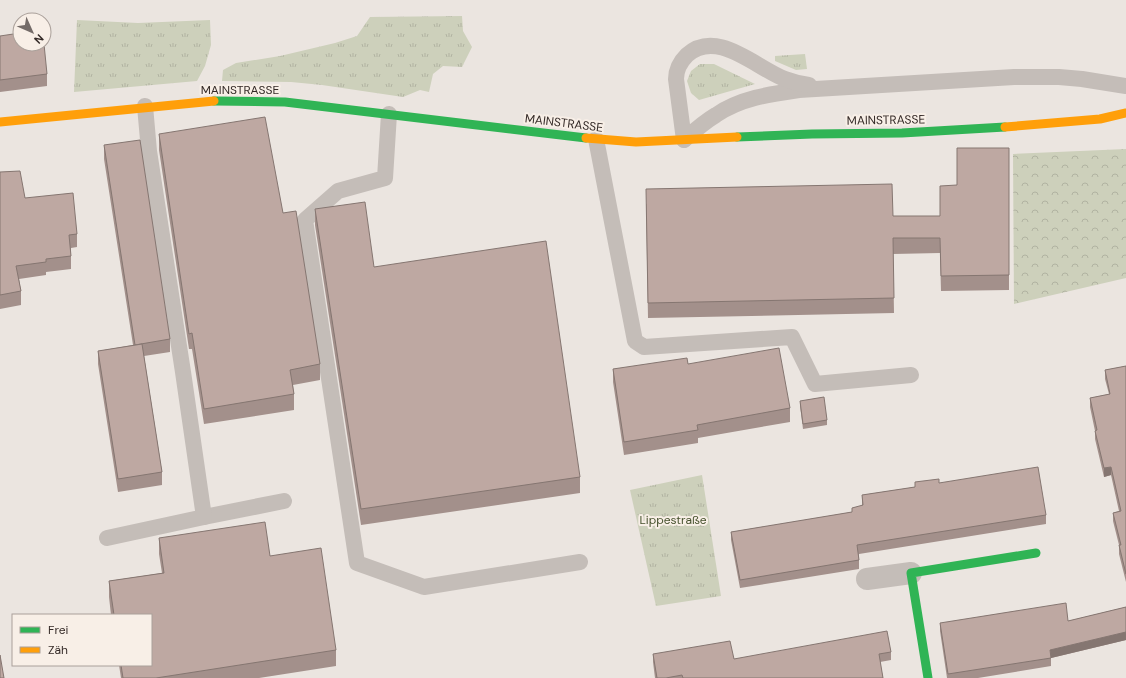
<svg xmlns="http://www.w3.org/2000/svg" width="1126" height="678" font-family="'DM Sans',sans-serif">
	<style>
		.grass { fill: url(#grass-tufts) }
		.forest { fill: url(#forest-crowns) }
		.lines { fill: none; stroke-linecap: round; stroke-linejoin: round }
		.lane { stroke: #c4bdb8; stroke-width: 16 }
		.street { stroke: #c4bdb8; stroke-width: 22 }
		.fast { stroke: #30b455; stroke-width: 9 }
		.slow { stroke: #ff9f0a; stroke-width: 9 }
		.wall { fill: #a3908b }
		.shaded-wall { fill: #857671 }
		.building { fill: #bea8a2; stroke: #857671 }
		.labels { text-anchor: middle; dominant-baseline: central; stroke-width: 4; stroke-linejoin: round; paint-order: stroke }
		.street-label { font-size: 12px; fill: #342a27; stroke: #f8efe7 }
		.park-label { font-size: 12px; fill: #46512d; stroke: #f8efe7 }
	</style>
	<defs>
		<pattern id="grass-tufts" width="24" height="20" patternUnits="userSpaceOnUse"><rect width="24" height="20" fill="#cdd0bb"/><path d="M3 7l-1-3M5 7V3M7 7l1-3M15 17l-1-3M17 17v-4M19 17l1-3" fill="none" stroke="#b1b3a1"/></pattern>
		<pattern id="forest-crowns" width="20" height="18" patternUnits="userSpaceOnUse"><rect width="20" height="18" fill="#cdd0bb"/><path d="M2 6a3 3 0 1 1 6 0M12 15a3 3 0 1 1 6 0" fill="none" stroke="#b1b3a1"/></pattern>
	</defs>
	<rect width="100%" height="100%" fill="#ebe5e0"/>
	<!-- grass -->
	<g class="grass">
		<polygon points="462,16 463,31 472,47 462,67 443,66 433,74 429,92 420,90 403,97 322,85 291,82 222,81 223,70 236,63 280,56 335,43 357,36 370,17"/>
		<polygon points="77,20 138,23 210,20 211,45 205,66 197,81 74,92"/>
		<polygon points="805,54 807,69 796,70 775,61 775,56"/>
		<polygon points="700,64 714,64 755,84 699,100 691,93 687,81 691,71"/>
		<polygon points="702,475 721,596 656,606 630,490"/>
	</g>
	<!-- forest -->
	<polygon class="forest" points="1126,149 1126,278 1014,304 1013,154"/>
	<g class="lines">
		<!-- lane -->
		<g class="lane">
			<polyline points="389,114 385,178 338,191 305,220 357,563 424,587 580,562"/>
			<polyline points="596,139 635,341 644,347 792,337 815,384 911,375"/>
			<path d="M684,140c10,-9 20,-18 32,-25 25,-17 55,-21 83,-25l215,-13h45l23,2 44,7"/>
			<path d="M684,140l-8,-61c0,-10 4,-17 11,-24 30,-27 69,13 98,24 8,3 16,5 24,6"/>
			<polyline points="204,517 284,501"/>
			<polyline points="107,538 204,517 183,372 149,151 145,106"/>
		</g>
		<!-- street -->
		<polyline class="street" points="867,579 911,573"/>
		<!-- fast -->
		<g class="fast">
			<polyline points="214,101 285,102 586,138"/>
			<polyline points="737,137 812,134 902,133 1005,127"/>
			<polyline points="928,678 911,573 1036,553"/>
		</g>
		<!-- slow -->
		<g class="slow">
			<polyline points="0,122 214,101"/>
			<polyline points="1005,127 1100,119 1126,113"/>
			<polyline points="586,138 636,142 737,137"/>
		</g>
	</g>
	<!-- wall -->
	<g class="wall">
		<polygon points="0,36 47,74 47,86 0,92"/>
		<polygon points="159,134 283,213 320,364 320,380 293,385 294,394 294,410 204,424 192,349 189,349 159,150"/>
		<polygon points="104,145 170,339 170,352 144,356 162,472 162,485 118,492 98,364 98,351 133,345 104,159"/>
		<polygon points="1009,148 1009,290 941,291 940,253 893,254 894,313 648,318 646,204 893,216 940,216 957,185"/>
		<polygon points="0,172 25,198 77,234 77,247 71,248 71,269 46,272 46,275 19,279 21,291 21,305 0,309"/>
		<polygon points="315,209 374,267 580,477 580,493 361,525 315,225"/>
		<polygon points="688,364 790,408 790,422 698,438 698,443 624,455 613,382 613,369"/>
		<polygon points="1126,366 1126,582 1119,554 1119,545 1113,521 1113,513 1119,511 1111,475 1104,477 1095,439 1095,431 1090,407 1090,398 1109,394 1105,379 1105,370"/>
		<polygon points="800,401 827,420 827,425 803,429 800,406"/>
		<polygon points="915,482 939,483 1046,515 1046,524 859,554 859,569 740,588 731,540 731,532 852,512 852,508 862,506 862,495 915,487"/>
		<polygon points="159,538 270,556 336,650 336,666 259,678 121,678 119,665 151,665 151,615 111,615 109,597 109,581 162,573 159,554"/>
		<polygon points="1126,607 1126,640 1051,658 1051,666 978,678 947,678 940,631 940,623 1068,621"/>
		<polygon points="891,652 891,660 880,662 883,678 655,678 653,662 653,654 734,659"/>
	</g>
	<!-- shaded-wall -->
	<g class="shaded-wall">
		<polygon points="1111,467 1111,475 1104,477 1104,468"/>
		<polygon points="1126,632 1126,640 1051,658 1050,650"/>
	</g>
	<!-- building -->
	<g class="building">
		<polygon points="20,33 20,44 44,44 47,74 0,80 0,36"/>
		<polygon points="265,117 283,213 296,211 320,364 290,370 294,394 204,409 192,333 189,334 159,134"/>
		<polygon points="140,140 170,339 135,345 104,145"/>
		<polygon points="957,148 1009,148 1009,275 941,276 940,238 893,238 894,298 648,303 646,189 892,184 893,216 940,216 940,186 957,185"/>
		<polygon points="20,171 25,198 73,193 77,234 69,235 71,256 46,259 46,262 16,266 21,291 0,295 0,172"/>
		<polygon points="365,202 374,267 546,241 580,477 361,509 315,209"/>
		<polygon points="142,344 162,472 118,479 98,351"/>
		<polygon points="779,348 790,408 697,425 698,430 624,442 613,369 687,358 688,364"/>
		<polygon points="1126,366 1126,574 1119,545 1121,545 1113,513 1121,511 1111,467 1104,468 1095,431 1097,430 1090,398 1110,394 1105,370"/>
		<polygon points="824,397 827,420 803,424 800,401"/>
		<polygon points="1038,467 1046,515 857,545 859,560 740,580 731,532 852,512 852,508 863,505 862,495 915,487 915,482 939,479 939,483"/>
		<polygon points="265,522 270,556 321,548 336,650 156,678 123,678 121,665 151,665 151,615 114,615 109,581 164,573 159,538"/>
		<polygon points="1066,603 1068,621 1126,607 1126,632 1050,650 1051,658 948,674 940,623"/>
		<polygon points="887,631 891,652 879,654 883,678 683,678 682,675 666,678 657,678 653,654 730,641 734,659"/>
		<polygon points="0,655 4,678 0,678"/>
	</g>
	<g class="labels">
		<!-- street labels -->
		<g class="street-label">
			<text x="240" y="90">MAINSTRASSE</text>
			<text transform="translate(886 120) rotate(-1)">MAINSTRASSE</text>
			<text transform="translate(564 123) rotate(7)">MAINSTRASSE</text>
		</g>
		<!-- park labels -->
		<g class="park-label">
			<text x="673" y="520">Lippestraße</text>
		</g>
	</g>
	<!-- legend -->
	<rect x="12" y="614" width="140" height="52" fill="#f8efe7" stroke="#aaa09a"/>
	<rect x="20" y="627" width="20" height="6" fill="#30b455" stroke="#aaa09a"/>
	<text x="48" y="634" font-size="12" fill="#342a27">Frei</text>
	<rect x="20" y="647" width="20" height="6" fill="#ff9f0a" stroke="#aaa09a"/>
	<text x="48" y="654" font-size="12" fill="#342a27">Zäh</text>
	<!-- north arrow -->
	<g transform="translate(32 32) rotate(135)"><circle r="19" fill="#f8efe7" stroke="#aaa09a"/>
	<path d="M0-3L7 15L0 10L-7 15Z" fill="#746b68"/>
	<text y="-6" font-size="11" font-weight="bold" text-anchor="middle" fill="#342a27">N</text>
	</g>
</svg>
